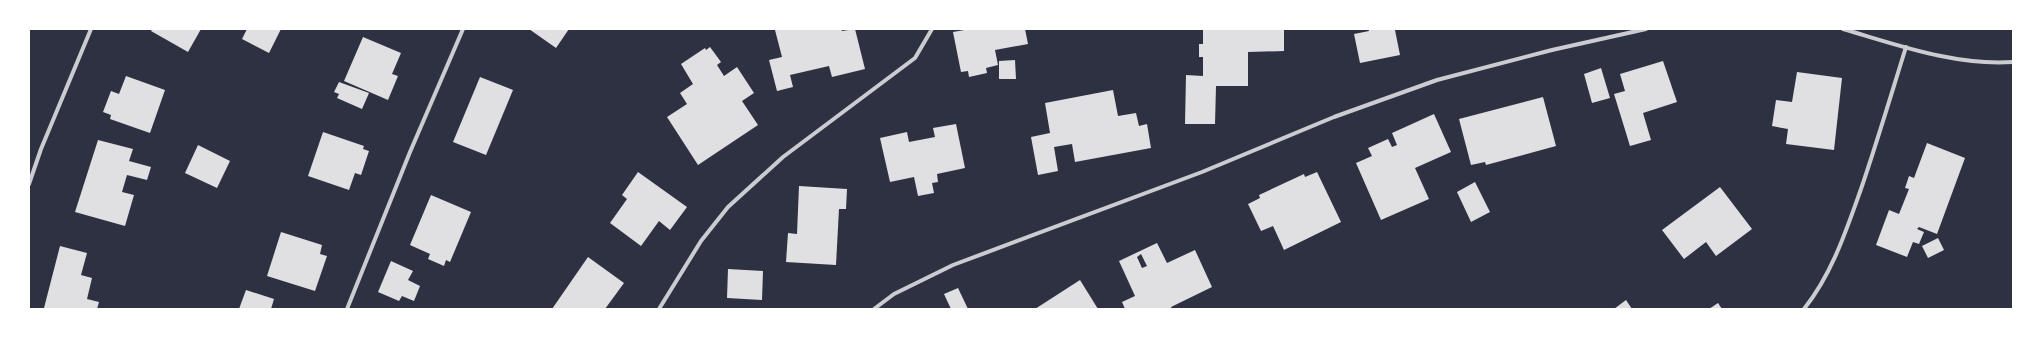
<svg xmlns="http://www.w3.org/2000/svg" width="2042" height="338" font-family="Helvetica,sans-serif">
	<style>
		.building { fill: #e0e0e3; fill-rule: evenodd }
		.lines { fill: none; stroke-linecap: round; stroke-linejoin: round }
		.minor { stroke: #caccd0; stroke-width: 4 }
	</style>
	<rect width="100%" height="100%" fill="#2d3142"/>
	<!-- building -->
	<g class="building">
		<polygon points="152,29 201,29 188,52 151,31"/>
		<polygon points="247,29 281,29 269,53 242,39"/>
		<polygon points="529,29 569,29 556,48"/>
		<polygon points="779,29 841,29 842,31 855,29 865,69 832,77 829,66 790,75 793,87 777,91 769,60 782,57 775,30"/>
		<polygon points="970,29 1025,29 1028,44 995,50 998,65 986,68 987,73 969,77 968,71 961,72 953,32"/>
		<polygon points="1203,29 1284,29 1284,51 1248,52 1248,86 1216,86 1215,124 1185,124 1186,75 1203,76 1203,57 1199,57 1199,44 1203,44"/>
		<polygon points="1368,29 1398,29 1395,30 1400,55 1360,63 1354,34 1369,31"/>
		<polygon points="363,37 401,53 392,74 398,76 388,100 344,81"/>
		<polygon points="710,47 721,62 717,65 724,76 737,67 754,93 742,101 758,125 698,165 667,117 687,104 680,93 693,84 681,64 705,48 706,50"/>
		<polygon points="1015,60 1016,79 999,79 999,61"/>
		<polygon points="1663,61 1677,102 1643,113 1651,140 1630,146 1614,94 1625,91 1620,74"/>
		<polygon points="1601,68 1610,98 1592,103 1584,74"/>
		<polygon points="1797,72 1842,78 1834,150 1786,144 1788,129 1772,126 1776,100 1792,102"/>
		<polygon points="126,76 165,90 150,133 110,119 111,115 103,112 111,91 119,94"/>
		<polygon points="480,77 513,90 486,155 453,142"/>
		<polygon points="339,82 369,93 362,109 337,98 339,94 334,92"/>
		<polygon points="1113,90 1118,116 1136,113 1139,126 1147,124 1151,148 1075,162 1072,144 1054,147 1058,171 1038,175 1031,137 1050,133 1045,103"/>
		<polygon points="1543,97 1556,146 1486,165 1485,162 1471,165 1459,119"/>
		<polygon points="1434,114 1451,152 1415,168 1429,199 1381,220 1356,163 1372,156 1368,148 1388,139 1392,147 1397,145 1392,133"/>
		<polygon points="956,124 965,168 937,174 938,182 932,183 934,193 918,196 914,177 890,182 880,138 907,132 909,142 935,137 933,128"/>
		<polygon points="323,132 364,146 363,149 369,151 361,175 355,173 349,190 308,176"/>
		<polygon points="98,140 133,149 129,161 151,167 147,180 127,175 122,192 134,195 125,226 75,212"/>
		<polygon points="1927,143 1965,158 1937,234 1919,227 1917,229 1924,232 1919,244 1913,242 1907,257 1876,245 1889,210 1899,214 1909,189 1905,188 1909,176 1914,178"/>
		<polygon points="198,145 230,161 217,188 185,173"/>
		<polygon points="638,172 687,207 670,230 659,221 641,246 610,223 627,199 622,195"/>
		<polygon points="1317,172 1341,222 1284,250 1273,226 1261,231 1248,204 1260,198 1259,195 1304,174 1305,177"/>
		<polygon points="1475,182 1490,212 1471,222 1457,192"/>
		<polygon points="799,186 847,189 846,209 839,209 836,265 786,262 788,233 797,234"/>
		<polygon points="1720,187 1752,229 1716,256 1706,242 1684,259 1662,230"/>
		<polygon points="431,195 471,212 450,262 446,260 444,266 428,259 430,254 410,245"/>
		<polygon points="281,232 322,245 320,254 327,256 315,291 267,276"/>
		<polygon points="1938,238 1944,250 1928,258 1922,246"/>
		<path d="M1157,243l10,20 28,-13 17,37 -41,20 1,2h-47l-3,-7 13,-6 -16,-35zM1141,254l6,12 -5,2 -5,-11z"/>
		<polygon points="60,246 87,253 81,275 92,278 87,299 99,302 97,309 44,308"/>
		<polygon points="588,257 624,283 605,309 552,309"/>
		<polygon points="391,261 413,271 408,280 420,286 414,301 402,296 399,301 378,292"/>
		<polygon points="728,269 763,271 762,300 727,298"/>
		<polygon points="1080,280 1098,309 1035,309"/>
		<polygon points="958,288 968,309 951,309 944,294"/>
		<polygon points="246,290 274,299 271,309 239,309"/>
		<polygon points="1626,300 1632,309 1614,309"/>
		<polygon points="1718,303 1722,309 1709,309"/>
	</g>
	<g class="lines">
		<!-- minor -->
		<g class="minor">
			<path d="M1843,29c55,16 112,37 170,33"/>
			<polyline points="29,184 41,149 91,29"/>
			<polyline points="347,309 410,152 463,29"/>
			<polyline points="659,309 701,241 728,207 783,157 915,58 932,29"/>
			<polyline points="874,309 894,294 953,265 1202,172 1334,117 1437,80 1552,50 1646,29"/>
			<path d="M1804,309c28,-35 42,-78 57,-120 16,-47 30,-94 45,-142"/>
		</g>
	</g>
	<!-- border -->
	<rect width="2042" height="338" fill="none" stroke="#ffffff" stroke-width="60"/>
</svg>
